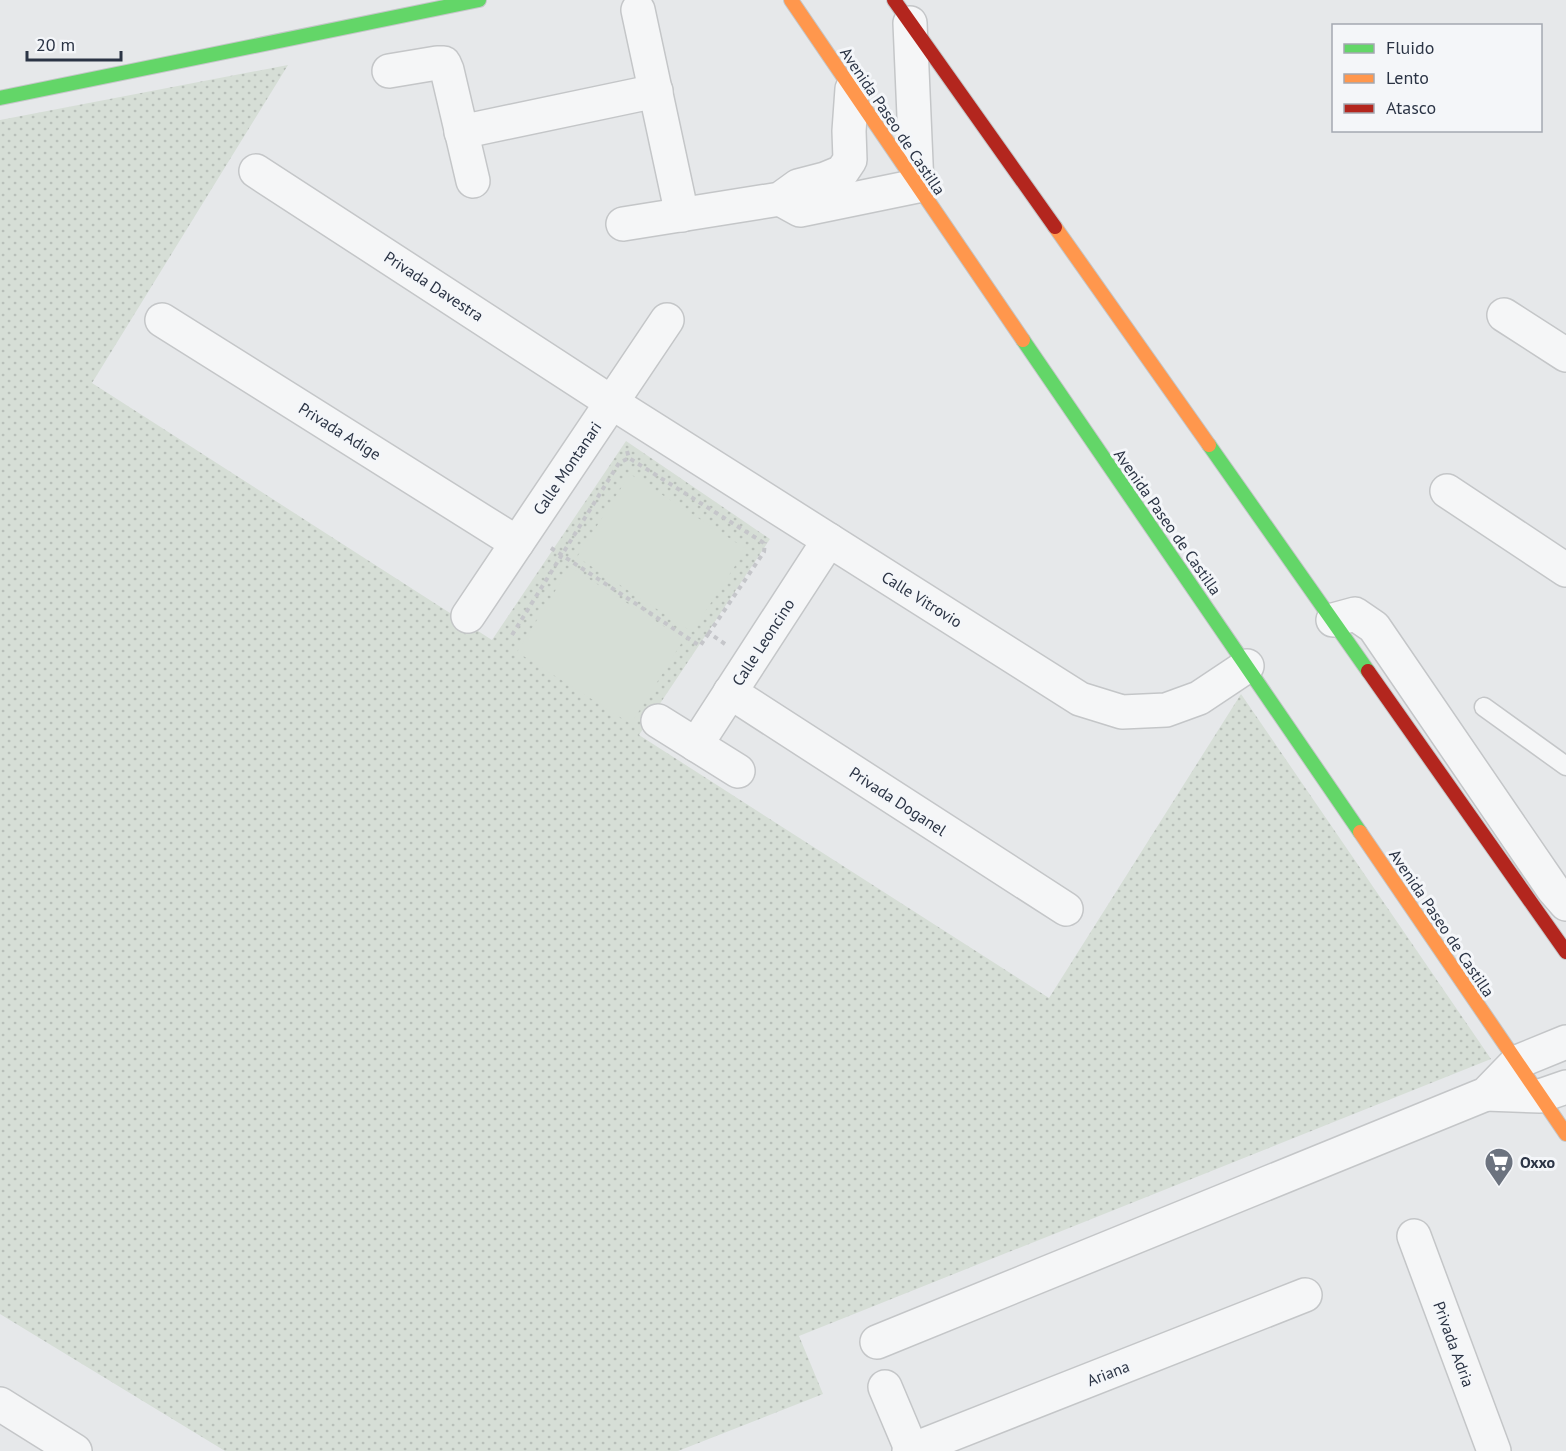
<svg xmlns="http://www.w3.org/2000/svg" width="1566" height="1451" font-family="'PT Sans',sans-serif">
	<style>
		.green { fill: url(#green-dots) }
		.pitch { fill: #d6ded6 }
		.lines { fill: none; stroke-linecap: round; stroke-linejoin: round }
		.lane-casing { stroke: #c4c6c8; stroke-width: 21 }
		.street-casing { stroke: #c4c6c8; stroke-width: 36 }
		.fast-casing { stroke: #c4c6c8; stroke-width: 16 }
		.slow-casing { stroke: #c4c6c8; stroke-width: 16 }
		.jam-casing { stroke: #c4c6c8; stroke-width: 16 }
		.path { stroke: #c5c6ca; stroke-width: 4; stroke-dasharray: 4.5 4.5; stroke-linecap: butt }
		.lane { stroke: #f5f6f7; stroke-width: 18 }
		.street { stroke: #f5f6f7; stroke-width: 33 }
		.fast { stroke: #63d668; stroke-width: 14 }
		.slow { stroke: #ff974d; stroke-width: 14 }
		.jam { stroke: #b3261e; stroke-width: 14 }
		.labels { text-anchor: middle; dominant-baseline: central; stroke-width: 6; stroke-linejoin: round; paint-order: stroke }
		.street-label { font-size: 16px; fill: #2b3445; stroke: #f4f6f9 }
		.poi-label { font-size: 16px; font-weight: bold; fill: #2b3445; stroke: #f4f6f9; text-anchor: start }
	</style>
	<defs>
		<pattern id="green-dots" width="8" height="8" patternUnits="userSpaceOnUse" patternTransform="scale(1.5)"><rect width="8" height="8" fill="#d6ded6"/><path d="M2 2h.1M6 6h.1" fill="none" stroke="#b8bfb9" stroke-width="1.8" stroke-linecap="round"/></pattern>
	</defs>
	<rect width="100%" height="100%" fill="#e6e8ea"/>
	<!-- green -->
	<polygon class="green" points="288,65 92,383 492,640 626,441 770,539 639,735 1049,998 1241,694 1491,1059 799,1336 823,1394 678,1451 225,1451 0,1314 0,120"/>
	<!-- pitch -->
	<g class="pitch">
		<polygon points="630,474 746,549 692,632 577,557"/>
		<polygon points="570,567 684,639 631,724 517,652"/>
	</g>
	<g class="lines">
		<!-- lane casing -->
		<g class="lane-casing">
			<polyline id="lane" points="1484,707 1566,766"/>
		</g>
		<!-- street casing -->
		<g class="street-casing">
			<g id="street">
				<polyline points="638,10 682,215"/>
				<polyline points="389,71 437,63 444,63 447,70 473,181"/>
				<polyline points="461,132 656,91"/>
				<polyline points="256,171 611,402 1080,699 1122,712 1166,710 1199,698 1247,666"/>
				<polyline points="780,199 800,210 917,186 910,23"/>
				<polyline points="623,224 780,199 798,186 825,179 842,172 850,160 849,131 852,89"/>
				<polyline points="1504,315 1566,355"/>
				<polyline points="162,320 517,543"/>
				<polyline points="1447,491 1566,570"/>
				<polyline points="468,616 667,320"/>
				<polyline points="1333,620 1355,614 1374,627 1553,889 1566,904"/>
				<polyline points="730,692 1066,909"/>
				<polyline points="658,721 738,771"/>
				<polyline points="696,745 829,540"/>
				<polyline points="1486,1094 1540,1096 1566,1087"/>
				<polyline points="1414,1236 1494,1451"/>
				<polyline points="877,1342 1486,1094 1517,1062 1566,1042"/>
				<polyline points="885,1387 912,1451"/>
				<polyline points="0,1404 75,1451"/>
				<polyline points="909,1451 1305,1295"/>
			</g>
		</g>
		<!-- fast casing -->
		<g class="fast-casing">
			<g id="fast">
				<polyline points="0,98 479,0"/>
				<polyline points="1023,340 1360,832"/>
				<polyline points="1209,445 1368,671"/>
			</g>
		</g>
		<!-- slow casing -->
		<g class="slow-casing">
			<g id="slow">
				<polyline points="791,0 1023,340"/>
				<polyline points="1055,227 1209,445"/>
				<polyline points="1360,832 1566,1134"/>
			</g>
		</g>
		<!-- jam casing -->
		<g class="jam-casing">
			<g id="jam">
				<polyline points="894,0 1055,227"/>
				<polyline points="1368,671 1566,952"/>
			</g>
		</g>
		<!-- path -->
		<g class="path">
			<polyline points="627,451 629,458 764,543"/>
			<polyline points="551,548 700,646 709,633"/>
			<polyline points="512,635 619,463 629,458"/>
			<polyline points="725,644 709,633 764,552 765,542"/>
		</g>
		<!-- lane -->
		<use href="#lane" class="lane"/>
		<!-- street -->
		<use href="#street" class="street"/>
		<!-- fast -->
		<use href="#fast" class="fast"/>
		<!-- slow -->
		<use href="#slow" class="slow"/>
		<!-- jam -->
		<use href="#jam" class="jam"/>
	</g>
	<!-- icons -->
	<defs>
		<g id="supermarket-pin" transform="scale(1.5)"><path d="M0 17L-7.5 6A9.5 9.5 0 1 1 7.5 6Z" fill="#6c737f" stroke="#f4f6f9"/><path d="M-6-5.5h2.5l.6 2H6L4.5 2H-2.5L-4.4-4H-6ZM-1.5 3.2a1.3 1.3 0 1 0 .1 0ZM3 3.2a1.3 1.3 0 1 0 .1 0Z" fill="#fff"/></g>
	</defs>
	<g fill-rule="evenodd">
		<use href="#supermarket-pin" x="1499" y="1162"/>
	</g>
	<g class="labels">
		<!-- street labels -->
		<g class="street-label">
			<text transform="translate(893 121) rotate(56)">Avenida Paseo de Castilla</text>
			<text transform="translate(434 286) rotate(33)">Privada Davestra</text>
			<text transform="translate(340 431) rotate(32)">Privada Adige</text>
			<text transform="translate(567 468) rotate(-56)">Calle Montanari</text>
			<text transform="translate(1168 522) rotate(55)">Avenida Paseo de Castilla</text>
			<text transform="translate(922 599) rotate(32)">Calle Vitrovio</text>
			<text transform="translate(763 642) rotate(-57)">Calle Leoncino</text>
			<text transform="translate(898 801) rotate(33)">Privada Doganel</text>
			<text transform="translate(1442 923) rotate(56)">Avenida Paseo de Castilla</text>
			<text transform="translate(1454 1344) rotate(70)">Privada Adria</text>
			<text transform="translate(1108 1373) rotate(-21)">Ariana</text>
		</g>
		<!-- poi labels -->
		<g class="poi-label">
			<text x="1520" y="1162">Oxxo</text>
		</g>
	</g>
	<!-- legend -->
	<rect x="1332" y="24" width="210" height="108" fill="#f4f6f9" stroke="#a4a8b1" stroke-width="1.5"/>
	<rect x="1344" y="44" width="30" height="9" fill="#63d668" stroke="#a4a8b1" stroke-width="1.5"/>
	<text x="1386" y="54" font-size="18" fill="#2b3445">Fluido</text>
	<rect x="1344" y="74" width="30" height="9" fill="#ff974d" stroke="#a4a8b1" stroke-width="1.5"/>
	<text x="1386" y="84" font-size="18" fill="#2b3445">Lento</text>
	<rect x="1344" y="104" width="30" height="9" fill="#b3261e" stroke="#a4a8b1" stroke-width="1.5"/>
	<text x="1386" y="114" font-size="18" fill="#2b3445">Atasco</text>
	<!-- scale -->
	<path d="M27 51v9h94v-9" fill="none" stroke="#2b3445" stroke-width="3"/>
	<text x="36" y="51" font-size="18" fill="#2b3445" stroke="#f4f6f9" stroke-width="4.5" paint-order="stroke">20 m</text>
</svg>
